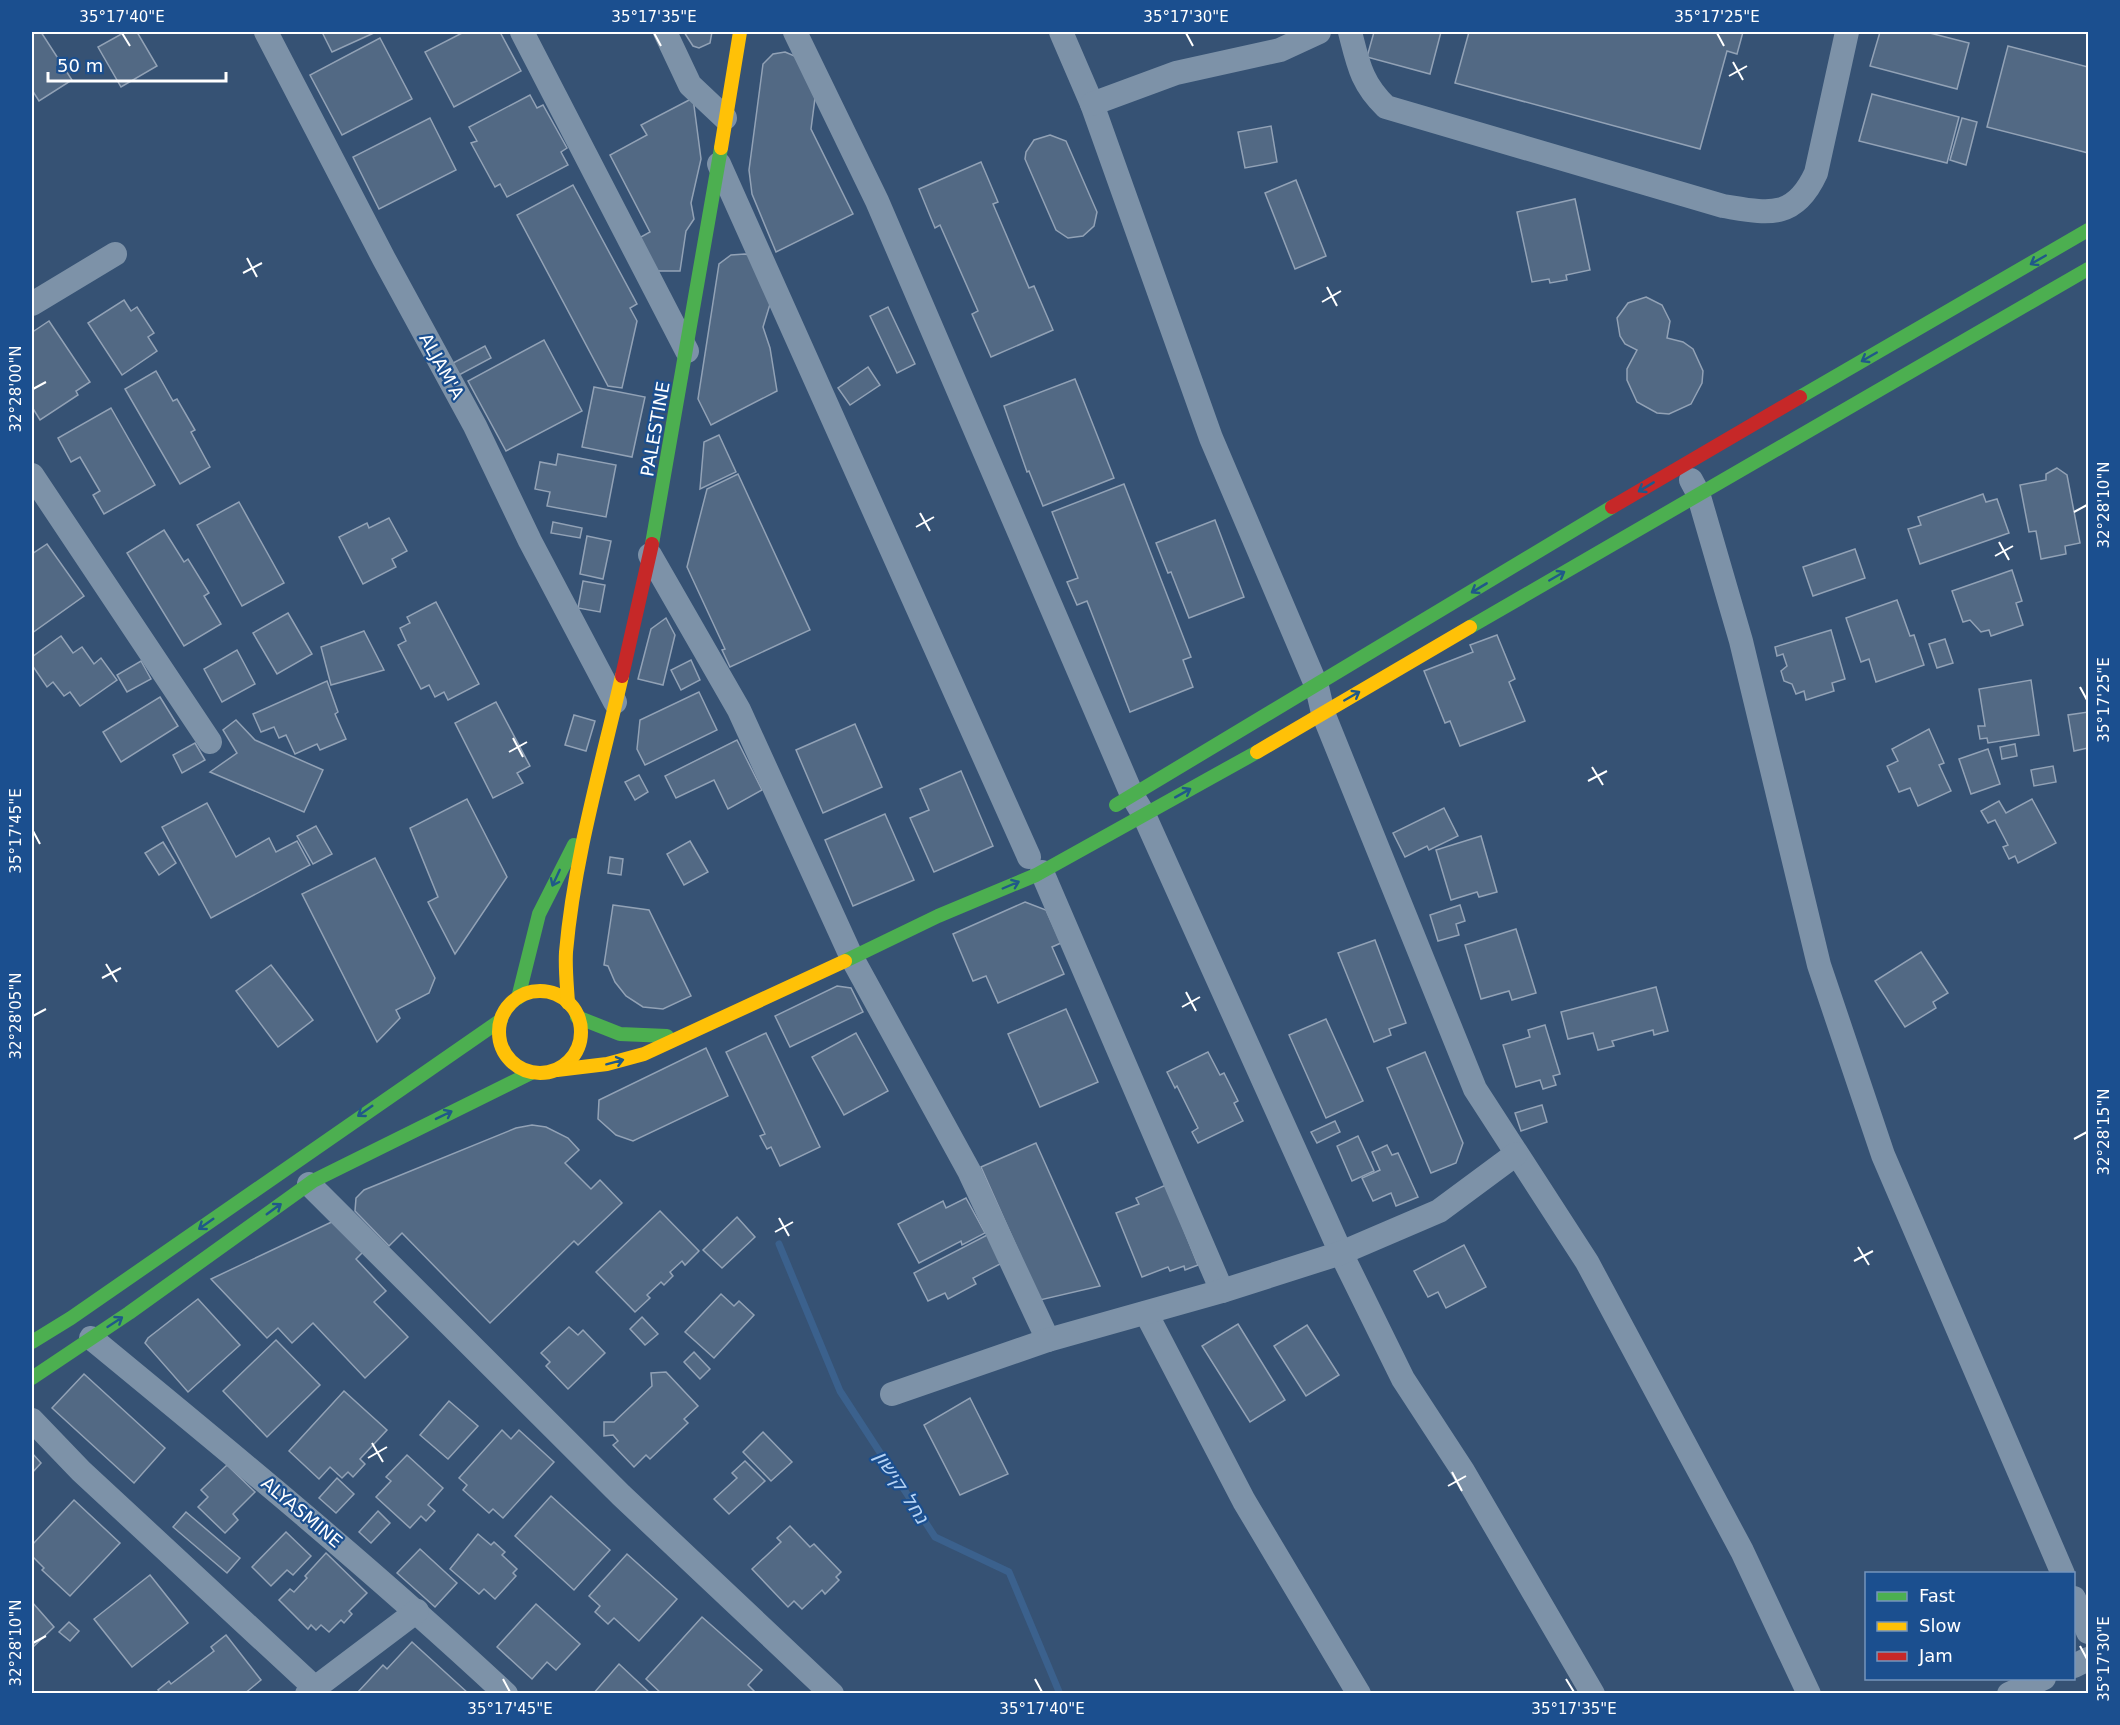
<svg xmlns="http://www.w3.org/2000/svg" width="2120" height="1725" font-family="'DejaVu Sans',Heebo,sans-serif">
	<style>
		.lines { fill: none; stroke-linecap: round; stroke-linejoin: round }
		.stream { stroke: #3b618d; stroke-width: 7 }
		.building { fill: #526984; stroke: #92a2b6; stroke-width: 1.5 }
		.street { stroke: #7d92a8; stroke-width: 24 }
		.fast { stroke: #4caf50; stroke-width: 14 }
		.slow { stroke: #ffc107; stroke-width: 14 }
		.jam { stroke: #c62828; stroke-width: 14 }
		.oneway { stroke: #205989 }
		.ticks { fill: none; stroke: #fff; stroke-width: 2 }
		.labels { text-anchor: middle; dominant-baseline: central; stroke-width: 4.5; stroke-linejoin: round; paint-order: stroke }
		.street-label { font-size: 18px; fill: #fff; stroke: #1b4f8f }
		.water-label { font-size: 20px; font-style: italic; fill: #b5d3f5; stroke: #1b4f8f }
		.neatline { fill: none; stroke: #fff; stroke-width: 2 }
		.ticks-label { font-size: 15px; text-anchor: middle; fill: #fff }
	</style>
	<rect width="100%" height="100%" fill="#365274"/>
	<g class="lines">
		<!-- stream -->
		<polyline class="stream" points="779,1244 840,1391 935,1537 1009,1572 1060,1694"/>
	</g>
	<!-- building -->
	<g class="building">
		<polygon points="32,32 41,32 72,80 39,101 32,90"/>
		<polygon points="125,32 137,32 157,66 121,87 98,47"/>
		<polygon points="322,32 376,32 332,52"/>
		<polygon points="464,32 500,32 521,71 454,107 425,52"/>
		<polygon points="684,32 712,32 710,43 699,48 693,46"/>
		<polygon points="1374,32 1441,32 1430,74 1367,57"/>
		<polygon points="1469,32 1743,32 1737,54 1727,51 1700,149 1455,83"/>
		<polygon points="1880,32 1926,32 1969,43 1957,89 1870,66"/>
		<polygon points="380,38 412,99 342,135 310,75"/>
		<polygon points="2008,46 2088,67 2088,153 1987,127"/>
		<polygon points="785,52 797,57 815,98 811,129 853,214 776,252 752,194 749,170 763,64 773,54"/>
		<polygon points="1872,94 1959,117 1947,163 1859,141"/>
		<polygon points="530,95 537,108 543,105 567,148 561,152 568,165 507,197 500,184 495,187 471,143 477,141 469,127"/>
		<polygon points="693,98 701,159 691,203 694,219 686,231 680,271 656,271 639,238 650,232 610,155 647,135 641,125"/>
		<polygon points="430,118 456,170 379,209 353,157"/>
		<polygon points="1962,118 1977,122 1966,165 1950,160"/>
		<polygon points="1271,126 1277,162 1245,168 1238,132"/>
		<polygon points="1050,135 1066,141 1097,212 1094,226 1083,236 1068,238 1056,230 1025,159 1026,152 1034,140"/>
		<polygon points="981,162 998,202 993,204 1029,288 1034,286 1053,330 991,357 972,314 978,311 940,225 935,228 919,189"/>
		<polygon points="1296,180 1326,256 1295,269 1265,193"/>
		<polygon points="573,185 637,304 630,308 637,321 622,388 608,386 517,215"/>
		<polygon points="1575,199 1590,270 1566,275 1567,280 1550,283 1549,279 1532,282 1517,212"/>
		<polygon points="745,254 753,256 775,288 763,327 770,348 777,391 711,425 698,399 719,264 731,255"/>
		<polygon points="1646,297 1662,305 1670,321 1667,338 1683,342 1693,349 1703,371 1702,383 1691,404 1669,414 1657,413 1637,402 1627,380 1627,369 1637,350 1625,344 1620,336 1617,318 1628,303"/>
		<polygon points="124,300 131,311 137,307 154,333 148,337 157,351 122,375 88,323"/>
		<polygon points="888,307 915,364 897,373 870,316"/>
		<polygon points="49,321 90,382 76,391 78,395 40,420 32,407 32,327 34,331"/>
		<polygon points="544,340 582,411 506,451 468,381"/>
		<polygon points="485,346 491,358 459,375 453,363"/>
		<polygon points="868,367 880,385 850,405 838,388"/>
		<polygon points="156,371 173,401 177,399 195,430 191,432 210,467 180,484 125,389"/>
		<polygon points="1075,379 1114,478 1043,506 1029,471 1027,472 1004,406"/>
		<polygon points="594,387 645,397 632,457 582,447"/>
		<polygon points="111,408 155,485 104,514 93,495 100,491 80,457 71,462 58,438"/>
		<polygon points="719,435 736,472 700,489 704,442"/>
		<polygon points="558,454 616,465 606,517 547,506 550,492 535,489 540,462 556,465"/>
		<polygon points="2057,468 2067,475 2080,543 2065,546 2066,554 2041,559 2036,531 2029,532 2020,485 2046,480 2046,474"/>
		<polygon points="738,474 810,630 730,667 722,650 725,649 687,567 707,489"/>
		<polygon points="1124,484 1191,657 1183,660 1193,687 1130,712 1087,601 1077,605 1067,582 1078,578 1052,512"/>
		<polygon points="1983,494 1986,502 1997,499 2009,533 1920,564 1908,529 1921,525 1918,517"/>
		<polygon points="239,502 284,583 242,606 197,525"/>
		<polygon points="389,518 407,551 392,559 396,567 363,584 339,537 367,523 369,528"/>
		<polygon points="1215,520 1244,597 1189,618 1171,572 1168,573 1156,543"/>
		<polygon points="553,522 582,528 580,538 551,533"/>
		<polygon points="164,530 184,562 188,559 209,593 204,596 221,624 184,646 127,553"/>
		<polygon points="587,536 611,541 603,579 580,574"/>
		<polygon points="47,544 84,596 32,633 32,554"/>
		<polygon points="1855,549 1865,578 1813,596 1803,567"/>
		<polygon points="2012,570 2022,601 2016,603 2023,625 1991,636 1989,630 1981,632 1970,620 1963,622 1952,591"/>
		<polygon points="583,581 605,585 600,612 578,608"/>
		<polygon points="1897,600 1910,636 1914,635 1924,665 1876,682 1869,659 1861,662 1846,618"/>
		<polygon points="436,602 479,684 448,700 444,692 435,697 429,685 421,689 398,645 406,641 400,628 410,623 407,617"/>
		<polygon points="288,613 312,654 277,674 253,633"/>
		<polygon points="666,618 675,635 663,685 638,679 651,629"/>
		<polygon points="1831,630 1845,679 1832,683 1834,691 1806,700 1804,691 1796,694 1792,684 1784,681 1781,671 1787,666 1783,654 1777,656 1775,647"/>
		<polygon points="364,631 384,670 331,685 321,647"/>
		<polygon points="1497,635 1515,679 1509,682 1525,721 1460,746 1450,721 1445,723 1424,671 1473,652 1470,645"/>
		<polygon points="61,636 73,653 82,647 94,664 101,658 117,680 80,706 70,692 64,696 53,682 47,687 32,665 32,657"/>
		<polygon points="1945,639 1953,663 1937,668 1929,644"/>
		<polygon points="237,650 255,684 222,702 204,669"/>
		<polygon points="691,660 700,680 681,690 671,670"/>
		<polygon points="141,661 151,679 127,692 117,675"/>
		<polygon points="2031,680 2039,735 1988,743 1987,738 1980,739 1978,726 1985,726 1979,689"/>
		<polygon points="327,681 338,712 335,714 346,739 320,750 317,744 295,754 286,735 279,738 274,727 261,732 253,714"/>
		<polygon points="699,692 717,730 645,765 637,749 640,720"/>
		<polygon points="160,697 178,726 121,762 103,732"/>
		<polygon points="496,702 530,766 517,773 523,783 493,798 455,723"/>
		<polygon points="2088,712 2088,748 2074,751 2068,715"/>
		<polygon points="574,715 595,721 586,751 565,745"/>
		<polygon points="236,720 255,740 323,770 304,812 210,772 237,753 223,730"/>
		<polygon points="855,724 882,787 823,813 796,750"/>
		<polygon points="1929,729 1944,763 1939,765 1951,791 1918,806 1910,788 1899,792 1887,766 1898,761 1892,749"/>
		<polygon points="737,740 762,790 728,809 714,780 676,798 665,776"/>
		<polygon points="195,743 205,760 182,773 173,755"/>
		<polygon points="2015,744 2017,756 2002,759 2000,747"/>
		<polygon points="1988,749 2000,784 1971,794 1959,759"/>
		<polygon points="2053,766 2056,782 2034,786 2031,770"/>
		<polygon points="961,771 993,846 934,872 910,818 929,810 920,789"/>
		<polygon points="639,775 648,792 635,800 625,782"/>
		<polygon points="467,799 507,877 455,954 428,902 438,897 410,828"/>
		<polygon points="2032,799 2056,843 2018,863 2015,856 2009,859 2003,847 2008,845 1995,820 1988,823 1981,811 1999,801 2006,813"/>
		<polygon points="207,803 236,857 269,838 276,852 297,841 310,865 211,918 162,827"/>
		<polygon points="1444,808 1458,836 1429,850 1427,846 1405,857 1393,833"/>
		<polygon points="885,814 914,880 853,906 825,840"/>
		<polygon points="316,826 332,854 313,864 297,836"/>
		<polygon points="1481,836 1497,892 1479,897 1477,892 1451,900 1436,850"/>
		<polygon points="690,841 708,872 684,885 667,854"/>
		<polygon points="163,842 176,863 159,875 145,853"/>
		<polygon points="610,857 623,859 621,875 608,873"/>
		<polygon points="375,858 435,978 429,993 396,1010 400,1018 377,1042 302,894"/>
		<polygon points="1025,902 1046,910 1061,943 1052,947 1064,974 998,1003 986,976 973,981 953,934"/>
		<polygon points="613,905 649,910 691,996 663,1009 643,1007 626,996 615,982 608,966 604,965"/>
		<polygon points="1460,905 1465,921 1456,924 1459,935 1438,941 1430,915"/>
		<polygon points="1516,929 1536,993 1512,1000 1509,991 1481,999 1465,945"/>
		<polygon points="1375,940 1406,1023 1389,1029 1391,1035 1374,1042 1338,953"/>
		<polygon points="1921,952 1948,993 1933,1002 1936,1008 1905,1027 1875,981"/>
		<polygon points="271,965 313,1020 278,1047 236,991"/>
		<polygon points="837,986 851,988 863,1012 790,1047 775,1016"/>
		<polygon points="1656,987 1668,1031 1654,1035 1653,1030 1612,1041 1614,1046 1598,1050 1593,1033 1568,1039 1561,1012"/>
		<polygon points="1066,1009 1098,1082 1040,1107 1008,1034"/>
		<polygon points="1326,1019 1363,1101 1326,1118 1289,1035"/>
		<polygon points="1545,1025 1560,1074 1553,1076 1556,1085 1543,1089 1540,1080 1516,1087 1503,1045 1530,1037 1528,1030"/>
		<polygon points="766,1033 820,1147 780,1166 771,1147 767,1149 760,1136 765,1134 726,1052"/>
		<polygon points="856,1033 888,1091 844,1115 812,1057"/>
		<polygon points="706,1048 728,1096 633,1141 616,1135 598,1119 599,1100"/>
		<polygon points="1208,1052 1220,1075 1224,1073 1238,1101 1234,1103 1243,1121 1198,1143 1192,1132 1198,1128 1177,1086 1175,1088 1167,1072"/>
		<polygon points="1425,1052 1463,1143 1456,1163 1431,1173 1387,1068"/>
		<polygon points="1542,1105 1547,1122 1521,1131 1515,1113"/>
		<polygon points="1335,1121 1340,1132 1317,1143 1311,1132"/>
		<polygon points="532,1125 546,1127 568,1138 579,1150 565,1163 591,1189 600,1180 622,1203 578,1245 574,1241 490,1323 402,1233 389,1246 355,1211 356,1198 364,1190 516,1128"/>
		<polygon points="1358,1136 1374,1171 1352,1181 1337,1146"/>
		<polygon points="1036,1143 1100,1286 1040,1300 981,1167"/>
		<polygon points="1387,1145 1392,1155 1398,1153 1418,1197 1396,1206 1391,1193 1373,1201 1362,1178 1380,1170 1372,1152"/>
		<polygon points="1166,1185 1198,1265 1185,1270 1184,1266 1170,1271 1168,1267 1142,1277 1116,1213 1139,1204 1136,1198"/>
		<polygon points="966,1198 985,1233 962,1245 961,1241 919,1263 898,1224 943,1201 946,1208"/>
		<polygon points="660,1211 699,1251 685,1265 682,1261 670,1272 673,1276 664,1285 661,1282 647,1295 650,1298 635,1312 596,1272"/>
		<polygon points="737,1217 755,1237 722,1268 703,1250"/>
		<polygon points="338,1219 366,1249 356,1259 386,1291 374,1302 408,1337 365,1378 313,1323 292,1343 278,1328 267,1338 211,1279"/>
		<polygon points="989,1234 1004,1262 973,1278 976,1284 948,1299 945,1293 928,1301 914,1273"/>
		<polygon points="1464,1245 1486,1287 1446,1308 1438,1292 1428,1297 1414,1271"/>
		<polygon points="721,1294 734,1306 739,1301 754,1315 714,1358 685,1332"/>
		<polygon points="198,1299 240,1345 188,1392 145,1343 148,1338"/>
		<polygon points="642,1317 658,1334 645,1345 630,1329"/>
		<polygon points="1238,1324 1285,1400 1250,1422 1202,1346"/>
		<polygon points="1307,1325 1339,1375 1306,1396 1274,1346"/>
		<polygon points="569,1327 578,1335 583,1330 605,1353 568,1389 546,1366 550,1362 541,1353"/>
		<polygon points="276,1340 320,1385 267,1437 223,1391"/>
		<polygon points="694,1352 710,1369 700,1379 684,1362"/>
		<polygon points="666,1372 698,1406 684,1419 688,1423 650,1459 646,1455 634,1467 613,1445 618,1441 613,1435 604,1436 604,1422 614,1422 652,1386 651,1373"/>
		<polygon points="84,1374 165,1448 134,1483 52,1408"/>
		<polygon points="344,1391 387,1430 360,1459 365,1464 353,1477 348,1472 342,1478 330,1467 319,1479 289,1451"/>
		<polygon points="970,1398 1008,1474 960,1495 924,1425"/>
		<polygon points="449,1401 478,1426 448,1459 420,1435"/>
		<polygon points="502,1430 511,1439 519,1430 554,1462 503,1518 493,1509 489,1513 463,1490 467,1485 459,1478"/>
		<polygon points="763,1432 792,1462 771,1481 743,1452"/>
		<polygon points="32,1453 41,1463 32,1473"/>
		<polygon points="407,1455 443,1488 428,1505 435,1511 426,1521 421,1516 410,1528 376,1497 391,1481 386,1477"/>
		<polygon points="745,1461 765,1481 729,1514 714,1499 737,1478 732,1473"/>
		<polygon points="227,1465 255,1492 233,1514 238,1520 225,1533 198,1507 208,1497 201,1490"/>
		<polygon points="337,1478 354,1494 336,1513 319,1498"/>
		<polygon points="551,1496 610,1550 574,1590 515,1536"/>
		<polygon points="74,1500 120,1543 70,1596 42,1570 44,1568 32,1556 32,1545"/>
		<polygon points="378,1511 390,1523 371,1543 359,1532"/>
		<polygon points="186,1512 240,1558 227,1573 173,1527"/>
		<polygon points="790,1526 810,1547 814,1544 841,1572 836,1577 839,1580 825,1594 822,1590 802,1609 794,1601 788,1607 752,1569 781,1542 777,1538"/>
		<polygon points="286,1532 311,1556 293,1575 287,1570 271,1586 252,1567"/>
		<polygon points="478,1534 491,1545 494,1542 505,1552 502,1555 517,1569 513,1573 516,1576 495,1599 484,1589 479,1594 450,1569"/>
		<polygon points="420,1549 457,1583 435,1607 397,1573"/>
		<polygon points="326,1553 367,1593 349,1611 352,1614 344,1623 341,1620 329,1632 321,1625 316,1630 311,1625 308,1629 279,1600 290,1589 294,1592 307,1578 305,1576"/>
		<polygon points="627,1554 677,1599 639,1641 614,1618 608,1624 595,1612 600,1606 589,1596"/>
		<polygon points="150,1575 188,1623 132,1667 94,1619"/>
		<polygon points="32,1602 54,1627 32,1648"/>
		<polygon points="536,1604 580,1644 556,1670 547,1662 532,1679 497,1647"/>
		<polygon points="702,1617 762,1670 748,1685 757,1694 662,1694 646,1679"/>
		<polygon points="69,1622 79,1631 70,1641 59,1632"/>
		<polygon points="226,1635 261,1680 244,1694 161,1694 158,1690 169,1681 171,1684 214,1651 211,1647"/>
		<polygon points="412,1642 468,1693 468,1694 357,1693 383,1665 387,1669"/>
		<polygon points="619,1664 651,1694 593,1694"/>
	</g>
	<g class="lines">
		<!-- street -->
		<g class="street">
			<polyline points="266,32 384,259 475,426 530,541 615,702"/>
			<polyline points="522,32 687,351"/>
			<polyline points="665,32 690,85 725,118"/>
			<polyline points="795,32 877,201 1132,795 1144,815 1341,1253 1403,1379 1463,1471 1593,1694"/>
			<polyline points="1061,32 1092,104 1211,438 1317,687 1323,713 1475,1089 1587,1262 1742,1551 1809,1694"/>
			<path d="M1350,32c8,31 11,51 36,75l337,99c44,7 71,15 93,-33l31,-141"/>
			<polyline points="1092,104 1176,73 1280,50 1319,32"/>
			<polyline points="719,164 1029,857"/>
			<polyline points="32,304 115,254"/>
			<polyline points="32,475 210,742"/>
			<polyline points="1691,480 1698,493 1741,641 1819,965 1883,1155 2063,1574"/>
			<polyline points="650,555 739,710 852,958 969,1171 1048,1340"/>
			<polyline points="1042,872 1222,1291"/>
			<polyline points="309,1184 621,1495 832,1694"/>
			<polyline points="1146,1313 1244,1501 1359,1694"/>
			<path d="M91,1338c141,116 281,231 415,356"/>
			<polyline points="892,1394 1048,1340 1222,1291 1341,1253 1439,1211 1516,1154"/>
			<polyline points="32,1420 81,1471 315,1688"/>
			<polyline points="2074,1598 2088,1632"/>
			<polyline points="2074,1666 2088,1659"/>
			<polyline points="307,1694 417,1611"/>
			<polyline points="2009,1694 2044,1678"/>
		</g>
		<!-- fast -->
		<g class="fast">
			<polyline points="1800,397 2088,230"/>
			<polyline points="652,544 721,148"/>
			<polyline points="1470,627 2088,269"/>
			<polyline points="1116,805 1612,507"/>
			<polyline points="845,961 938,916 1036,875 1257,752"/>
			<polyline points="518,998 539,914 574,845"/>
			<polyline points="577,1017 620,1034 667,1036"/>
			<polyline points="32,1342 71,1318 501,1020"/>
			<polyline points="32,1378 129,1313 313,1181 531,1073"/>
		</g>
		<!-- slow -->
		<g class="slow">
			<polyline points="721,148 740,32"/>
			<polyline points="1257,752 1470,627"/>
			<circle cx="540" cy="1032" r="41"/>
			<path d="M568,1003c-1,-17 -3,-34 -2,-51 8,-93 35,-185 56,-276"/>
			<polyline points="557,1070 607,1064 644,1054 845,961"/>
		</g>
		<!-- jam -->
		<g class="jam">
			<polyline points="1612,507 1800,397"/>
			<polyline points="622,676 652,544"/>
		</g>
	</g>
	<!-- one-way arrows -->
	<defs><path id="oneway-shaft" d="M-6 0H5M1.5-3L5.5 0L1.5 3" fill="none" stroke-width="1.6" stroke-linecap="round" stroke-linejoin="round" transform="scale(1.5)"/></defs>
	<g class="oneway">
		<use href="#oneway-shaft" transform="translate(2038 260) rotate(150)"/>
		<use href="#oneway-shaft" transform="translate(1869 357) rotate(150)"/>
		<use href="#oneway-shaft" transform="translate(1646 487) rotate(149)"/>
		<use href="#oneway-shaft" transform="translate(1557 576) rotate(-30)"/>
		<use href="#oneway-shaft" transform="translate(1479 588) rotate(149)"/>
		<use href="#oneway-shaft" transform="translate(1352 696) rotate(-30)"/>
		<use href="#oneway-shaft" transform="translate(1183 793) rotate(-29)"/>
		<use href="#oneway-shaft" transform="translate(556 878) rotate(115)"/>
		<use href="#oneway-shaft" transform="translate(1011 885) rotate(-23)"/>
		<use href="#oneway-shaft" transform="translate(615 1062) rotate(-15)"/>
		<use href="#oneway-shaft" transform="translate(365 1111) rotate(145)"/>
		<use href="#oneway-shaft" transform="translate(444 1115) rotate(-26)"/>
		<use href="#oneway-shaft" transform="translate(274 1209) rotate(-36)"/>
		<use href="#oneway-shaft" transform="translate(206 1224) rotate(145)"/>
		<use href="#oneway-shaft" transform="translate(115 1322) rotate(-33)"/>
	</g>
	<!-- ticks -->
	<path class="ticks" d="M122,33l8,13M654,33l7,13M1186,33l7,13M1717,33l7,13M1733,62l10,18M1729,76l18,-10M247,258l10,19M243,273l19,-10M1327,287l10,19M1322,302l19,-11M33,389l13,-7M2074,512l13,-7M920,513l10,18M916,527l18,-10M1999,542l10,18M1995,556l18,-10M2080,687l7,13M513,738l10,19M509,752l18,-10M1592,767l11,18M1588,781l19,-10M33,831l7,13M106,964l11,18M102,978l19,-10M1186,992l10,19M1182,1007l18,-10M33,1016l13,-7M2074,1139l13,-7M779,1218l10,18M775,1232l18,-10M1858,1247l11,18M1854,1261l19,-10M372,1443l11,19M368,1458l19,-11M1452,1472l10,19M1448,1486l18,-10M33,1643l13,-7M2080,1646l7,13M503,1679l7,13M1035,1679l7,13M1566,1679l8,13"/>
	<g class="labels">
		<!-- street labels -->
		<g class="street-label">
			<text transform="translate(442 366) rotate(61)">ALJAM'A</text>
			<text transform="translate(655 429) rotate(-80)">PALESTINE</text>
			<text transform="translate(302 1512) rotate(40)">ALYASMINE</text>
		</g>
		<!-- water labels -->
		<g class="water-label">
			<text transform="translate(902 1487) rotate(57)">נחל קישון</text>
		</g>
	</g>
	<!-- border -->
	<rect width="2120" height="1725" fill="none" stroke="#1b4f8f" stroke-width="66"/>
	<!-- legend -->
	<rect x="1865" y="1572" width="210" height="108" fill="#1b4f8f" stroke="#7695bc" stroke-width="1.5"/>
	<rect x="1877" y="1592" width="30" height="9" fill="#4caf50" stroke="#7695bc" stroke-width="1.5"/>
	<text x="1919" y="1602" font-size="18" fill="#ffffff">Fast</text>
	<rect x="1877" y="1622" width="30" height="9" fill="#ffc107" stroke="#7695bc" stroke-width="1.5"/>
	<text x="1919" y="1632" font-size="18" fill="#ffffff">Slow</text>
	<rect x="1877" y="1652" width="30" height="9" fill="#c62828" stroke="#7695bc" stroke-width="1.5"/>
	<text x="1919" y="1662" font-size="18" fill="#ffffff">Jam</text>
	<!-- scale -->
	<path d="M48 72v9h178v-9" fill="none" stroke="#ffffff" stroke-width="3"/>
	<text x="57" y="72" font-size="18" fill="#ffffff" stroke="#1b4f8f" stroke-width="4.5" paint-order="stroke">50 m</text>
	<rect x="33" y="33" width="2054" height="1659" class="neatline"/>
	<g class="ticks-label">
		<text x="122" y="22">35°17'40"E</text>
		<text x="654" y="22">35°17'35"E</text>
		<text x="1186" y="22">35°17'30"E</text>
		<text x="1717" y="22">35°17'25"E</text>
		<text transform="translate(16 389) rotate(-90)" y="5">32°28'00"N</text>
		<text transform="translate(2104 505) rotate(-90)" y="5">32°28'10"N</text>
		<text transform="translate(2104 700) rotate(-90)" y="5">35°17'25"E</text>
		<text transform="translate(16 831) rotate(-90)" y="5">35°17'45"E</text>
		<text transform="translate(16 1016) rotate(-90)" y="5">32°28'05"N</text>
		<text transform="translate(2104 1132) rotate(-90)" y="5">32°28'15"N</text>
		<text transform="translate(16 1643) rotate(-90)" y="5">32°28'10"N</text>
		<text transform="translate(2104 1659) rotate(-90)" y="5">35°17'30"E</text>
		<text x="510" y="1714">35°17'45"E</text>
		<text x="1042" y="1714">35°17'40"E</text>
		<text x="1574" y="1714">35°17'35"E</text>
	</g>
</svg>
